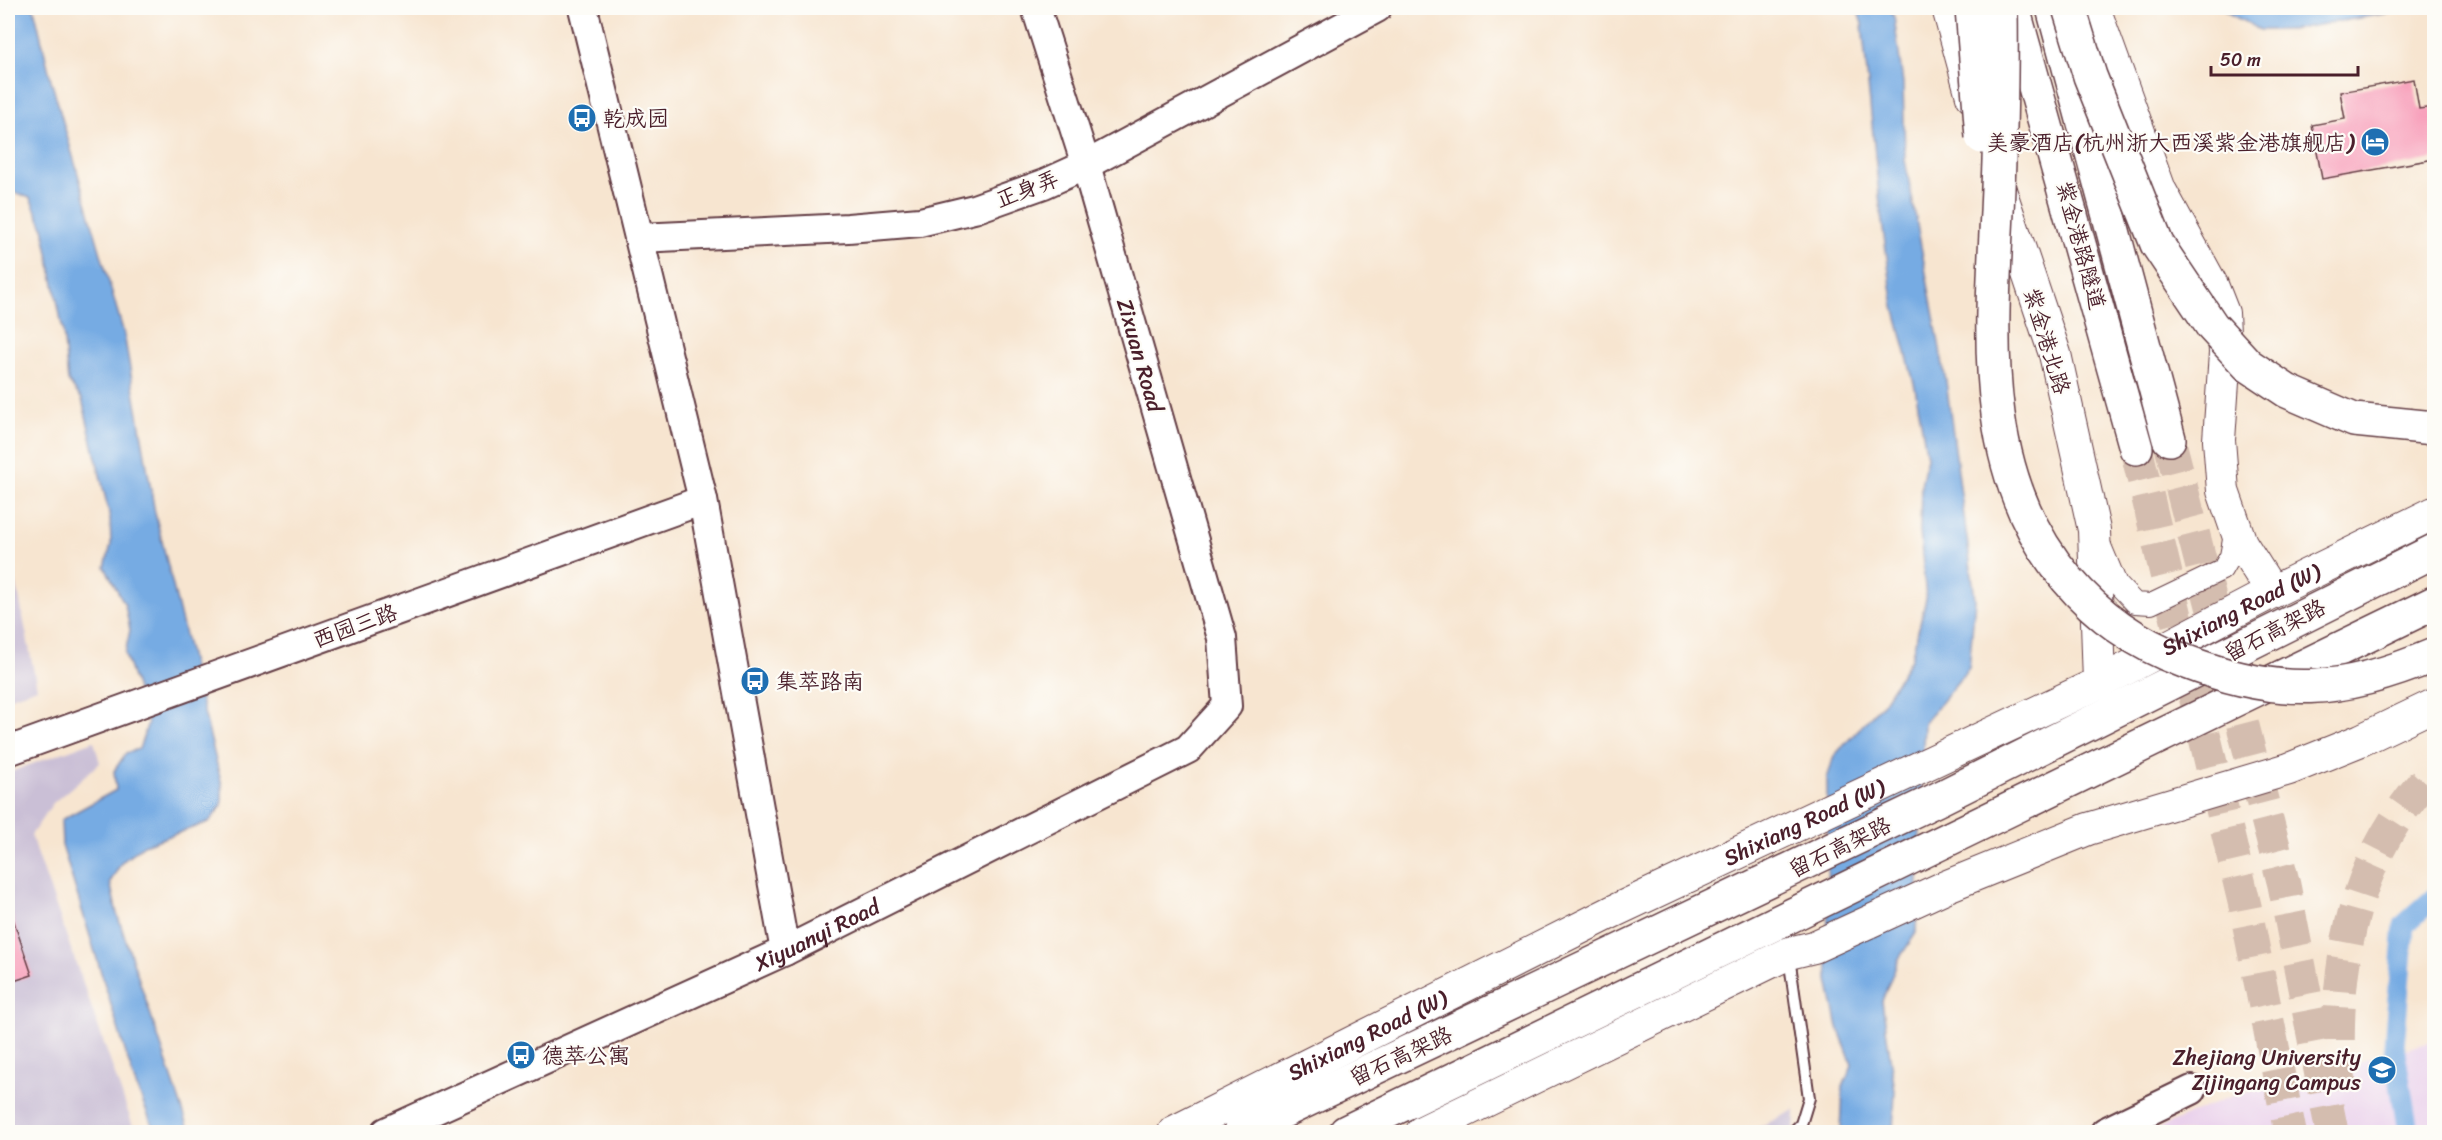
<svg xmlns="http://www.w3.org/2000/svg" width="2442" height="1140" font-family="Sriracha,'LXGW WenKai TC',sans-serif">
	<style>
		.built { fill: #ead1ec }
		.industrial { fill: #cabfd6 }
		.water { fill: #76abe3; stroke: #606587; stroke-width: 1.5 }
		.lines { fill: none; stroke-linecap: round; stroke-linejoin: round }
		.canal { stroke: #76abe3; stroke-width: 21 }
		.building { fill: #f8a0bb }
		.highway-tunnel { stroke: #d4bdaf; stroke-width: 33; stroke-dasharray: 33 16; stroke-linecap: butt }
		.lane-casing { stroke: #643d44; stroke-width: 14 }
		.street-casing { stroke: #643d44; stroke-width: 22 }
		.secondary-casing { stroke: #643d44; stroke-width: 32 }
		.primary-casing { stroke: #643d44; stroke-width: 34 }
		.highway-casing { stroke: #643d44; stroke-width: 36 }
		.lane { stroke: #fff; stroke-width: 10 }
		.street { stroke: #fff; stroke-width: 20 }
		.secondary { stroke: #fff; stroke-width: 28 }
		.primary { stroke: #fff; stroke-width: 32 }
		.highway { stroke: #fff; stroke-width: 33 }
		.highway-bridge-casing { stroke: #643d44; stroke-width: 36; stroke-linecap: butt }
		.highway-bridge { stroke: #fff; stroke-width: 33 }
		.labels { text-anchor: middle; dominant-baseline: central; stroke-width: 4.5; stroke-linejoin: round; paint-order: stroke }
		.poi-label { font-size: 22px; fill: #4a1f2b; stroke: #fdfcf7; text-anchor: start }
		.street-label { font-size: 22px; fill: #4a1f2b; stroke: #fdfcf7 }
	</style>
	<rect width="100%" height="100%" fill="#fdfcf7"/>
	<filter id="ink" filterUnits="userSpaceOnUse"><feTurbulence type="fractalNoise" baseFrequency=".0167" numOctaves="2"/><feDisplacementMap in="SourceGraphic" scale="12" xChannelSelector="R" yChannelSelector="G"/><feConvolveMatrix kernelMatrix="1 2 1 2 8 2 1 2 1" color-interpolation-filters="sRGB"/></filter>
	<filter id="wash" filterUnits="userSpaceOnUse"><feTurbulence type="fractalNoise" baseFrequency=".008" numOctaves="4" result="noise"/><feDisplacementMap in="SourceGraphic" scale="24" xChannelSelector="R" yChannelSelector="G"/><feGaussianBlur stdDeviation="1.35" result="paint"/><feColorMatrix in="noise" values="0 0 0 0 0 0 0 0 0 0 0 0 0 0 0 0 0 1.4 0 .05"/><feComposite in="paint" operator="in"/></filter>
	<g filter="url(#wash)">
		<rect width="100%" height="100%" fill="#f7e5d0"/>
		<!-- built -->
		<polygon class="built" points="2434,1041 2434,1132 2151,1132 2223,1099"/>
		<!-- industrial -->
		<g class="industrial">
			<polygon points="8,541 37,688 8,698"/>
			<polygon points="94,741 100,763 53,803 31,835 135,1132 8,1132 8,773"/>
			<polygon points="1795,1110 1794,1132 1749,1132"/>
		</g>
		<!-- water -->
		<g class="water">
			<polygon points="8,8 34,8 51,80 124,334 155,513 222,785 222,805 209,822 144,845 122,862 110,882 117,914 190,1132 155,1132 134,1080 62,845 61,820 116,790 114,771 126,753 139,749 148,723 125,654 130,630 125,605 105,567 111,545 110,517 82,399 68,381 63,331 43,227 30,198 8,190"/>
			<polygon points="1857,8 1889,8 1894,17 1903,83 1905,160 1946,381 1975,599 1969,668 1924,723 1916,933 1898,960 1882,1001 1895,1091 1893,1132 1841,1132 1843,1087 1852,1065 1838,1027 1828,980 1827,779 1834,756 1883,703 1911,659 1926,599 1920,531 1921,485 1927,457 1915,387 1894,307 1881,215 1862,24"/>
			<polygon points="2223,8 2417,8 2290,30 2260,30 2226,12"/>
		</g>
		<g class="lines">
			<!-- canal -->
			<polyline class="canal" points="2408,1132 2394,1046 2404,925 2434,898"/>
		</g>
		<g id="blocks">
			<!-- building -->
			<g class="building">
				<polygon points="2414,79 2419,109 2434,107 2434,159 2322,179 2312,125 2345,119 2340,92"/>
				<polygon points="8,910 10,910 32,975 8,983"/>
			</g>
		</g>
	</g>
	<g filter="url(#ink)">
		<use href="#blocks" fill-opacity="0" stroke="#643d44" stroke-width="1.5"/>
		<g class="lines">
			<!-- highway-tunnel -->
			<g class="highway-tunnel">
				<polyline points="2169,439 2284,885 2332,1132"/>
				<polyline points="2136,448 2245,906 2290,1132"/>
				<path d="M2340,1089c-8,-118 10,-229 94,-318"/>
			</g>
			<!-- lane casing -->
			<g class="lane-casing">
				<polyline id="lane" points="1789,957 1809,1098 1801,1124 1793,1132"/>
			</g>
			<!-- street casing -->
			<g class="street-casing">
				<polyline id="street" points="2101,546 2117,584 2135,603 2151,604 2222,570 2230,556 2235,529"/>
			</g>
			<!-- secondary casing -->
			<g class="secondary-casing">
				<g id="secondary">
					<polyline points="583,8 703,500 785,951"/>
					<polyline points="639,238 848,228 920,222 974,209 1044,184 1086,165 1377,8"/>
					<polyline points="8,751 703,500"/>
					<path id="s1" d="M386,1132l399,-181 403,-202 39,-43 -5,-68 -136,-473 -50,-157"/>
					<polyline points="2105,1132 2192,1090"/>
				</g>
			</g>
			<!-- primary casing -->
			<g class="primary-casing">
				<g id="primary">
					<polyline points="1948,8 1972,96"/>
					<polyline points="2094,8 2160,190 2212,285 2223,313 2225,353 2219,440 2223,491 2241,543 2272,592"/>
					<polyline points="2000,190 2055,354 2094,530 2099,683"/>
					<path id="s2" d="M1174,1132l438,-220 487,-229 173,-91 162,-79"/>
					<polyline points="1422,1132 1789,953 1814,947 1945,887 2088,829 2289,769 2361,740 2434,705"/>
				</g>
			</g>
			<!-- highway casing -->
			<g class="highway-casing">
				<g id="highway">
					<polyline points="2013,8 2136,448"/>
					<polyline points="2053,8 2169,439"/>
					<polyline points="1240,1132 1938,799 2434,551"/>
					<polyline points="1346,1132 2434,603"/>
				</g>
			</g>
			<!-- lane -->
			<use href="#lane" class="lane"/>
			<!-- street -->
			<use href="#street" class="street"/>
			<!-- secondary -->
			<use href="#secondary" class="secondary"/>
			<!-- primary -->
			<use href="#primary" class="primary"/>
			<!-- highway -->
			<use href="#highway" class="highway"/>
			<!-- highway-bridge casing -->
			<g class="highway-bridge-casing">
				<g id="highway-bridge">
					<polyline points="1972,8 1982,137"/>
					<path d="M2001,8c1,68 -1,136 -4,204 -6,127 -18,263 70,367 31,37 71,65 117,82 95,37 158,33 250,-6"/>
					<polyline points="2069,8 2090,76 2157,244 2212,326 2248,365 2287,391 2354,420 2434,428"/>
				</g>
			</g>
			<!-- highway-bridge -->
			<use href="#highway-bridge" class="highway-bridge"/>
		</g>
	</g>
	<!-- icons -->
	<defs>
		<g id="bus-disc" transform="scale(1.5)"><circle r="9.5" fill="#1f6fb2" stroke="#fdfcf7"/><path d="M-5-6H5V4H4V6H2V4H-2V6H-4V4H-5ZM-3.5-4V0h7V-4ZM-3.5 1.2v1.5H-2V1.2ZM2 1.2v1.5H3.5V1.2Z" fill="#fff"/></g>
		<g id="hotel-disc" transform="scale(1.5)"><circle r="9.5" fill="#1f6fb2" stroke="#fdfcf7"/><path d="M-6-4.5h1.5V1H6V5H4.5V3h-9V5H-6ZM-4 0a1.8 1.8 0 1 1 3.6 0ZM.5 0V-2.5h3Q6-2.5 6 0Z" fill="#fff"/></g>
		<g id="university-disc" transform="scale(1.5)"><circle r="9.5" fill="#1f6fb2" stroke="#fdfcf7"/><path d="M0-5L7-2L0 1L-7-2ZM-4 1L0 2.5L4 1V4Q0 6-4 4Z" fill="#fff"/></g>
	</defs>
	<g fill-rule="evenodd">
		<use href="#bus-disc" x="582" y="118"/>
		<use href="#hotel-disc" x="2375" y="142"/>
		<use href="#bus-disc" x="755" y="681"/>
		<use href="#bus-disc" x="521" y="1055"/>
		<use href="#university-disc" x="2382" y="1070"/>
	</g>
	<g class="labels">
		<!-- poi labels -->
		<g class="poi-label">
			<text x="603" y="118">乾成园</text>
			<text x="2354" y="142" text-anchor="end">美豪酒店(杭州浙大西溪紫金港旗舰店)</text>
			<text x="776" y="681">集萃路南</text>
			<text x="542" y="1055">德萃公寓</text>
			<text x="2361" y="1057" text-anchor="end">Zhejiang University<tspan x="2361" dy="25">Zijingang Campus</tspan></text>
		</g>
		<!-- street labels -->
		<g class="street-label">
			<text transform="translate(1027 189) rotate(-21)">正身弄</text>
			<text transform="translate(2081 245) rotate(75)">紫金港路隧道</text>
			<text transform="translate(2047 341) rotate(73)">紫金港北路</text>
			<text transform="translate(1140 355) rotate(74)">Zixuan Road</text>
			<text stroke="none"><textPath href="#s2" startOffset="1188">Shixiang Road (W)</textPath></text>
			<text transform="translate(355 626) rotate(-20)">西园三路</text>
			<text transform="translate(2275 630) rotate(-27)">留石高架路</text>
			<text stroke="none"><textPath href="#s2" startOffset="702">Shixiang Road (W)</textPath></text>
			<text transform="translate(1840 847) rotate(-26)">留石高架路</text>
			<text stroke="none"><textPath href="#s1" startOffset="474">Xiyuanyi Road</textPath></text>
			<text stroke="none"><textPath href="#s2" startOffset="216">Shixiang Road (W)</textPath></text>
			<text transform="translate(1401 1056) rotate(-25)">留石高架路</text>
		</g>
	</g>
	<!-- margin -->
	<rect width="2442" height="1140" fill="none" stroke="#fdfcf7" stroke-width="30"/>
	<!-- scale -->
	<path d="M2211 66v9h147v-9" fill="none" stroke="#4a1f2b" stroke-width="3"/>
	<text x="2220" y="66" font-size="18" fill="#4a1f2b" stroke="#fdfcf7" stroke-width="4.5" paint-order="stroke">50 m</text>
</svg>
